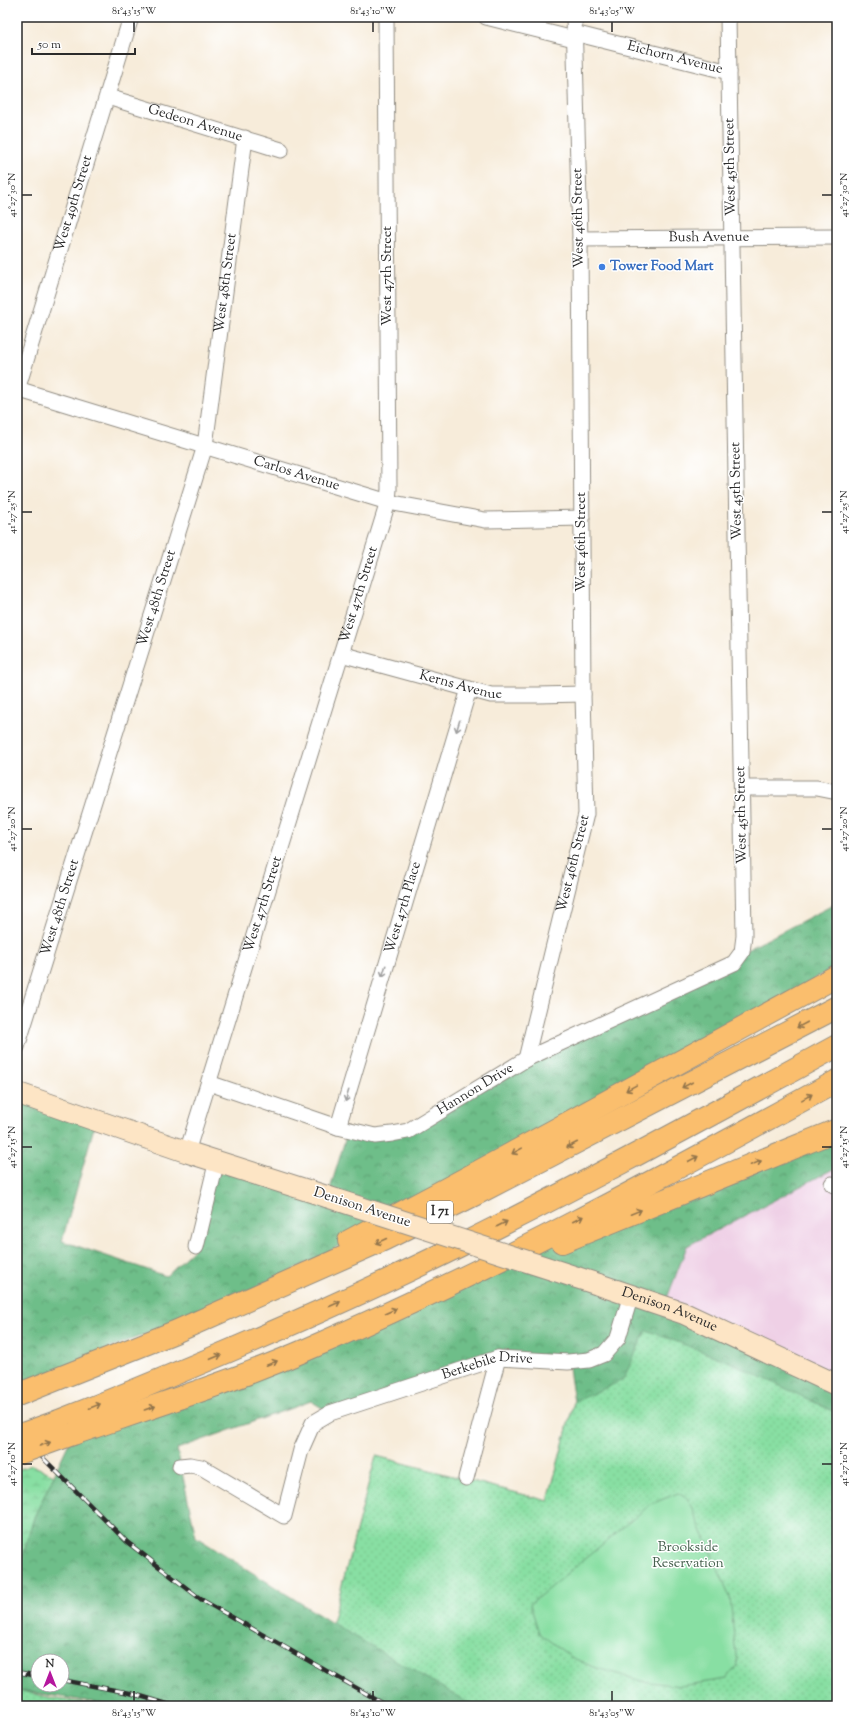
<svg xmlns="http://www.w3.org/2000/svg" width="854" height="1723" font-family="'Sorts Mill Goudy',serif">
	<style>
		.built { fill: #efd0e6 }
		.forest { fill: url(#forest-crowns); stroke: #4c745a; fill-rule: evenodd }
		.wetland { fill: url(#wetland-marsh); stroke: #5a8567 }
		.park { fill: url(#park-dots); stroke: #5a8567 }
		.garden { fill: #88dfa3; stroke: #5a8567 }
		.lines { fill: none; stroke-linecap: round; stroke-linejoin: round }
		.street-casing { stroke: #918c82; stroke-width: 17 }
		.secondary-casing { stroke: #918c82; stroke-width: 23 }
		.highway-casing { stroke: #918c82; stroke-width: 24 }
		.street { stroke: #fff; stroke-width: 15 }
		.secondary { stroke: #fde5c5; stroke-width: 21 }
		.highway { stroke: #fabe6d; stroke-width: 22 }
		.rail-casing { stroke: #2b2b2b; stroke-width: 4.5 }
		.rail { stroke: #fff; stroke-width: 3; stroke-dasharray: 9; stroke-linecap: butt }
		.secondary-bridge-casing { stroke: #918c82; stroke-width: 23; stroke-linecap: butt }
		.highway-bridge-casing { stroke: #918c82; stroke-width: 24; stroke-linecap: butt }
		.secondary-bridge { stroke: #fde5c5; stroke-width: 21 }
		.highway-bridge { stroke: #fabe6d; stroke-width: 22 }
		.oneway { stroke: #a0a0a0 }
		.oneway2 { stroke: #92744c }
		.ticks { fill: none; stroke: #2b2b2b; stroke-width: 1.5 }
		.shop-dot { fill: #3f7fe0; stroke: #fff; stroke-width: 1.5 }
		.labels { text-anchor: middle; dominant-baseline: central; stroke-width: 3; stroke-linejoin: round; paint-order: stroke }
		.shield { fill: #fff; stroke: #6b6b6b; stroke-width: 1 }
		.shield-label { font-size: 13px; font-weight: bold; fill: #2b2b2b }
		.street-label { font-size: 14px; fill: #2b2b2b; stroke: #fff }
		.shop-label { font-size: 14px; font-weight: bold; fill: #366cbe; stroke: #fff; text-anchor: start }
		.park-label { font-size: 14px; fill: #47614f; stroke: #fff }
		.neatline { fill: none; stroke: #2b2b2b; stroke-width: 1.5 }
		.ticks-label { font-size: 10px; text-anchor: middle; fill: #2b2b2b }
	</style>
	<defs>
		<pattern id="forest-crowns" width="20" height="18" patternUnits="userSpaceOnUse"><rect width="20" height="18" fill="#6ebe89"/><path d="M2 6a3 3 0 1 1 6 0M12 15a3 3 0 1 1 6 0" fill="none" stroke="#5b9b70"/></pattern>
		<pattern id="wetland-marsh" width="20" height="14" patternUnits="userSpaceOnUse"><rect width="20" height="14" fill="#88dfa3"/><path d="M1 5h8M5 5V1M11 12h8M15 12V8" fill="none" stroke="#76c08c"/></pattern>
		<pattern id="park-dots" width="8" height="8" patternUnits="userSpaceOnUse"><rect width="8" height="8" fill="#88dfa3"/><path d="M2 2h.1M6 6h.1" fill="none" stroke="#76c08c" stroke-width="1.8" stroke-linecap="round"/></pattern>
	</defs>
	<rect width="100%" height="100%" fill="#fff"/>
	<filter id="ink" filterUnits="userSpaceOnUse"><feTurbulence type="fractalNoise" baseFrequency=".025" numOctaves="2"/><feDisplacementMap in="SourceGraphic" scale="8" xChannelSelector="R" yChannelSelector="G"/><feConvolveMatrix kernelMatrix="1 2 1 2 8 2 1 2 1" color-interpolation-filters="sRGB"/></filter>
	<filter id="wash" filterUnits="userSpaceOnUse"><feTurbulence type="fractalNoise" baseFrequency=".012" numOctaves="4" result="noise"/><feDisplacementMap in="SourceGraphic" scale="16" xChannelSelector="R" yChannelSelector="G"/><feGaussianBlur stdDeviation="0.9" result="paint"/><feColorMatrix in="noise" values="0 0 0 0 0 0 0 0 0 0 0 0 0 0 0 0 0 1.4 0 .05"/><feComposite in="paint" operator="in"/></filter>
	<g filter="url(#wash)">
		<rect width="100%" height="100%" fill="#f7ecda"/>
		<!-- built -->
		<polygon class="built" points="837,1167 837,1385 664,1306 687,1246"/>
		<!-- forest -->
		<g class="forest">
			<polygon points="837,903 837,966 489,1166 254,1291 17,1385 17,1093 96,1120 62,1241 166,1276 196,1247 217,1160 328,1196 348,1130 392,1134"/>
			<path d="M837,1130v37l-150,79 -23,60 173,79v278l-272,43h-447l-101,-16v-113l17,-60 39,-83zM498,1358l70,4 6,40 -26,99 -172,-45 -44,167 -136,-86 -19,-88 134,-48 19,12zM38,1661h24v24h-24z"/>
		</g>
		<!-- wetland -->
		<polygon class="wetland" points="32,1465 54,1475 34,1517 17,1577 17,1470"/>
		<!-- park -->
		<g class="park">
			<polygon points="646,1330 730,1362 837,1413 837,1706 474,1706 332,1623 376,1456 548,1501 574,1402 623,1380"/>
			<polygon points="17,1690 56,1699 112,1706 17,1706"/>
		</g>
		<!-- garden -->
		<polygon class="garden" points="678,1493 688,1499 730,1597 737,1665 727,1679 680,1686 642,1681 593,1667 571,1657 539,1633 530,1604 651,1504"/>
	</g>
	<g filter="url(#ink)">
		<g class="lines">
			<!-- street casing -->
			<g class="street-casing">
				<g id="street">
					<polyline points="486,17 574,39"/>
					<path id="s1" d="M574,33l155,39"/>
					<path id="s2" d="M108,97l173,53"/>
					<path id="s3" d="M580,239l257,-2"/>
					<path id="s4" d="M17,389l371,113 97,18 97,-2"/>
					<path id="s5" d="M17,390l114,-373"/>
					<path id="s6" d="M341,654l150,41h47l45,-1"/>
					<polyline points="742,788 817,788 837,792"/>
					<path id="s7" d="M17,1047l188,-601 40,-308"/>
					<path id="s8" d="M526,1059l60,-245 -3,-120 -3,-455 -6,-222"/>
					<path id="s9" d="M209,1083l129,44 37,9 17,-2 16,-3 118,-72 208,-96 8,-11 2,-16 -16,-919"/>
					<path id="s10" d="M338,1127l131,-438"/>
					<path id="s11" d="M187,1152l201,-650 1,-13 -3,-472"/>
					<polyline points="832,1184 837,1186"/>
					<polyline points="196,1247 217,1160"/>
					<path id="s12" d="M180,1466l10,-1 11,2 83,49 17,-66 12,-27 17,-10 168,-55 70,4 21,-2 15,-6 14,-16 13,-43"/>
					<polyline points="466,1478 498,1358"/>
				</g>
			</g>
			<!-- secondary casing -->
			<g class="secondary-casing">
				<g id="secondary">
					<polyline points="17,1093 187,1152 328,1197"/>
					<path id="s13" d="M597,1284l86,29 154,72"/>
				</g>
			</g>
			<!-- highway casing -->
			<g class="highway-casing">
				<g id="highway">
					<polyline points="349,1241 489,1166 837,976"/>
					<polyline points="562,1242 837,1130"/>
					<polyline points="17,1395 175,1332 385,1239 476,1194 837,1007"/>
					<path d="M59,1421c133,-53 266,-109 394,-172 130,-64 257,-134 384,-203"/>
					<path d="M73,1434c79,-27 159,-52 235,-85 182,-78 356,-173 529,-268"/>
				</g>
			</g>
			<!-- street -->
			<use href="#street" class="street"/>
			<!-- secondary -->
			<use href="#secondary" class="secondary"/>
			<!-- highway -->
			<use href="#highway" class="highway"/>
			<!-- rail casing -->
			<g class="rail-casing">
				<g id="rail">
					<polyline points="17,1432 127,1542 202,1600 388,1706"/>
					<polyline points="17,1672 38,1676"/>
					<polyline points="62,1680 130,1693 174,1706"/>
				</g>
			</g>
			<!-- rail -->
			<use href="#rail" class="rail"/>
			<!-- secondary-bridge casing -->
			<g class="secondary-bridge-casing">
				<polyline id="secondary-bridge" points="328,1197 597,1284"/>
			</g>
			<!-- highway-bridge casing -->
			<g class="highway-bridge-casing">
				<g id="highway-bridge">
					<polyline points="17,1436 59,1421"/>
					<polyline points="17,1454 73,1434"/>
				</g>
			</g>
			<!-- secondary-bridge -->
			<use href="#secondary-bridge" class="secondary-bridge"/>
			<!-- highway-bridge -->
			<use href="#highway-bridge" class="highway-bridge"/>
		</g>
		<!-- one-way arrows -->
		<defs><path id="oneway-shaft" d="M-6 0H5M1.5-3L5.5 0L1.5 3" fill="none" stroke-width="1.6" stroke-linecap="round" stroke-linejoin="round"/></defs>
		<g class="oneway">
			<use href="#oneway-shaft" transform="translate(458 726) rotate(107)"/>
			<use href="#oneway-shaft" transform="translate(384 971) rotate(107)"/>
			<use href="#oneway-shaft" transform="translate(347 1096) rotate(107)"/>
		</g>
		<g class="oneway2">
			<use href="#oneway-shaft" transform="translate(802 1025) rotate(152)"/>
			<use href="#oneway-shaft" transform="translate(687 1085) rotate(152)"/>
			<use href="#oneway-shaft" transform="translate(631 1088) rotate(151)"/>
			<use href="#oneway-shaft" transform="translate(807 1097) rotate(-29)"/>
			<use href="#oneway-shaft" transform="translate(572 1145) rotate(153)"/>
			<use href="#oneway-shaft" transform="translate(517 1151) rotate(151)"/>
			<use href="#oneway-shaft" transform="translate(693 1159) rotate(-28)"/>
			<use href="#oneway-shaft" transform="translate(756 1163) rotate(-22)"/>
			<use href="#oneway-shaft" transform="translate(636 1212) rotate(-22)"/>
			<use href="#oneway-shaft" transform="translate(578 1219) rotate(-27)"/>
			<use href="#oneway-shaft" transform="translate(502 1224) rotate(-27)"/>
			<use href="#oneway-shaft" transform="translate(381 1241) rotate(155)"/>
			<use href="#oneway-shaft" transform="translate(335 1304) rotate(-24)"/>
			<use href="#oneway-shaft" transform="translate(391 1311) rotate(-24)"/>
			<use href="#oneway-shaft" transform="translate(216 1357) rotate(-23)"/>
			<use href="#oneway-shaft" transform="translate(272 1363) rotate(-22)"/>
			<use href="#oneway-shaft" transform="translate(95 1406) rotate(-22)"/>
			<use href="#oneway-shaft" transform="translate(150 1408) rotate(-19)"/>
			<use href="#oneway-shaft" transform="translate(45 1444) rotate(-19)"/>
		</g>
	</g>
	<!-- ticks -->
	<path class="ticks" d="M134,22v10M373,22v10M612,22v10M22,195h10M822,195h10M22,512h10M822,512h10M22,829h10M822,829h10M22,1147h10M822,1147h10M22,1464h10M822,1464h10M134,1691v10M373,1691v10M612,1691v10"/>
	<!-- markers -->
	<circle class="shop-dot" cx="602" cy="267" r="4"/>
	<g class="labels">
		<!-- shield labels -->
		<rect class="shield" x="427" y="1201" width="26" height="22" rx="3"/>
		<g class="shield-label">
			<text x="440" y="1212">I 71</text>
		</g>
		<!-- street labels -->
		<g class="street-label">
			<text stroke="none"><textPath href="#s1" startOffset="104">Eichorn Avenue</textPath></text>
			<text stroke="none"><textPath href="#s2" startOffset="91">Gedeon Avenue</textPath></text>
			<text transform="translate(731 167) rotate(-91)">West 45th Street</text>
			<text stroke="none"><textPath href="#s5" startOffset="195">West 49th Street</textPath></text>
			<text transform="translate(579 218) rotate(-91)">West 46th Street</text>
			<text stroke="none"><textPath href="#s3" startOffset="129">Bush Avenue</textPath></text>
			<text transform="translate(388 276) rotate(-90)">West 47th Street</text>
			<text stroke="none"><textPath href="#s7" startOffset="794">West 48th Street</textPath></text>
			<text stroke="none"><textPath href="#s4" startOffset="292">Carlos Avenue</textPath></text>
			<text transform="translate(737 491) rotate(-91)">West 45th Street</text>
			<text transform="translate(582 542) rotate(-90)">West 46th Street</text>
			<text stroke="none"><textPath href="#s11" startOffset="583">West 47th Street</textPath></text>
			<text stroke="none"><textPath href="#s7" startOffset="470">West 48th Street</textPath></text>
			<text stroke="none"><textPath href="#s6" startOffset="124">Kerns Avenue</textPath></text>
			<text transform="translate(742 815) rotate(-91)">West 45th Street</text>
			<text stroke="none"><textPath href="#s8" startOffset="201">West 46th Street</textPath></text>
			<text stroke="none"><textPath href="#s11" startOffset="259">West 47th Street</textPath></text>
			<text stroke="none"><textPath href="#s7" startOffset="146">West 48th Street</textPath></text>
			<text stroke="none"><textPath href="#s10" startOffset="229">West 47th Place</textPath></text>
			<text stroke="none"><textPath href="#s9" startOffset="287">Hannon Drive</textPath></text>
			<text transform="translate(362 1208) rotate(18)">Denison Avenue</text>
			<text stroke="none"><textPath href="#s13" startOffset="77">Denison Avenue</textPath></text>
			<text stroke="none"><textPath href="#s12" startOffset="400">Berkebile Drive</textPath></text>
		</g>
		<!-- shop labels -->
		<g class="shop-label">
			<text x="610" y="267">Tower Food Mart</text>
		</g>
		<!-- park labels -->
		<g class="park-label">
			<text x="688" y="1548">Brookside<tspan x="688" dy="16">Reservation</tspan></text>
		</g>
	</g>
	<!-- margin -->
	<rect width="854" height="1723" fill="none" stroke="#fff" stroke-width="44"/>
	<!-- north arrow -->
	<g transform="translate(50 1673)"><circle r="19" fill="#ffffff" stroke="#aaaaaa"/>
	<path d="M0-3L7 15L0 10L-7 15Z" fill="#b5179e"/>
	<text y="-6" font-size="11" font-weight="bold" text-anchor="middle" fill="#2b2b2b">N</text>
	</g>
	<!-- scale -->
	<path d="M32 48v6h103v-6" fill="none" stroke="#2b2b2b" stroke-width="2"/>
	<text x="38" y="48" font-size="12" fill="#2b2b2b" stroke="#ffffff" stroke-width="3" paint-order="stroke">50 m</text>
	<rect x="22" y="22" width="810" height="1679" class="neatline"/>
	<g class="ticks-label">
		<text x="134" y="14">81°43'15"W</text>
		<text x="373" y="14">81°43'10"W</text>
		<text x="612" y="14">81°43'05"W</text>
		<text transform="translate(11 195) rotate(-90)" y="4">41°27'30"N</text>
		<text transform="translate(843 195) rotate(-90)" y="4">41°27'30"N</text>
		<text transform="translate(11 512) rotate(-90)" y="4">41°27'25"N</text>
		<text transform="translate(843 512) rotate(-90)" y="4">41°27'25"N</text>
		<text transform="translate(11 829) rotate(-90)" y="4">41°27'20"N</text>
		<text transform="translate(843 829) rotate(-90)" y="4">41°27'20"N</text>
		<text transform="translate(11 1147) rotate(-90)" y="4">41°27'15"N</text>
		<text transform="translate(843 1147) rotate(-90)" y="4">41°27'15"N</text>
		<text transform="translate(11 1464) rotate(-90)" y="4">41°27'10"N</text>
		<text transform="translate(843 1464) rotate(-90)" y="4">41°27'10"N</text>
		<text x="134" y="1716">81°43'15"W</text>
		<text x="373" y="1716">81°43'10"W</text>
		<text x="612" y="1716">81°43'05"W</text>
	</g>
</svg>
